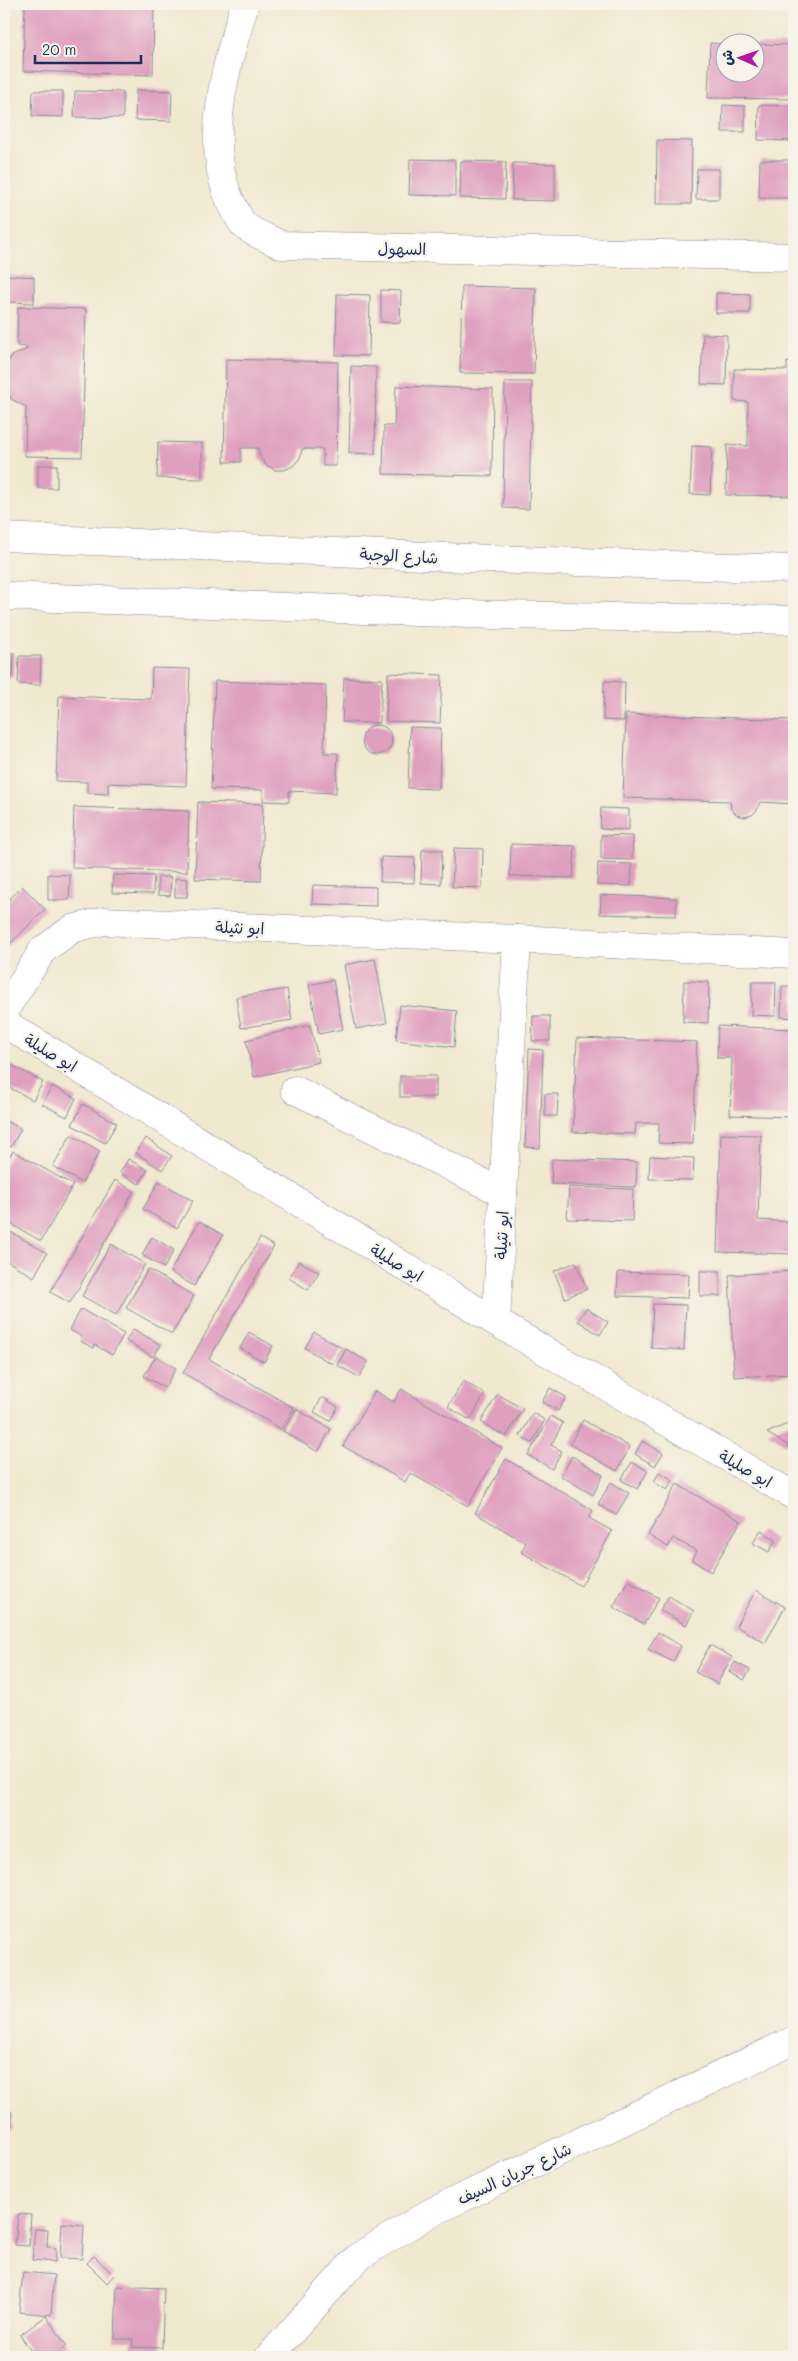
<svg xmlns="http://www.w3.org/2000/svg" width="798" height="2361" font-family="Mali,'Playpen Sans Arabic',sans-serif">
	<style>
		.building { fill: #dfa0bf }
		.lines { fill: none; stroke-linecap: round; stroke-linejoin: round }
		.minor-casing { stroke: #868c97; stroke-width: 29 }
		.minor { stroke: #fff; stroke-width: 28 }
		.labels { text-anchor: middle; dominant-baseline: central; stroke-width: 4.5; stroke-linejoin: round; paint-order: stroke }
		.street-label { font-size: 16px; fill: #1b2f5e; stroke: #f7f3e8 }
	</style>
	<rect width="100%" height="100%" fill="#f7f3e8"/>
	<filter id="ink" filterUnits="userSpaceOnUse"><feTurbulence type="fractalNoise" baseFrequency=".02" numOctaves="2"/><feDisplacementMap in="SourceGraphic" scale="10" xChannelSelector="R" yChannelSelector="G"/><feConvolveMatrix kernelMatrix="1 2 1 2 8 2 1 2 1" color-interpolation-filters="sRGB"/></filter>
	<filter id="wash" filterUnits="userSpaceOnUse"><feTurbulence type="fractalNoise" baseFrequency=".0096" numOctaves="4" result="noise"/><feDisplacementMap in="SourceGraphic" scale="20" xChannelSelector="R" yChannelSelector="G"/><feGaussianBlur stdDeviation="1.12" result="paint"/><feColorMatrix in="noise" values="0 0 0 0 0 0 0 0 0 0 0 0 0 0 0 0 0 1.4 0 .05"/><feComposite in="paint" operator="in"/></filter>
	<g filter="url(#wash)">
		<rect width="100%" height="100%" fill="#f1e8d0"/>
		<g id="blocks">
			<!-- building -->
			<g class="building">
				<polygon points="25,4 154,4 153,75 23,71"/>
				<polygon points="710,43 726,44 726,72 756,72 756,44 794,45 794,99 708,98"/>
				<polygon points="136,90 172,91 171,121 135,120"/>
				<polygon points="33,91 63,91 63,117 32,116"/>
				<polygon points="75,91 123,92 123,118 74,117"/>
				<polygon points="723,105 745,106 745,132 722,132"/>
				<polygon points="759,105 794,106 794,141 758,140"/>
				<polygon points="657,140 692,141 691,204 656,204"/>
				<polygon points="410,159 455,160 455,196 409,195"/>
				<polygon points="760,160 794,160 794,198 759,198"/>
				<polygon points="461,161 506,162 505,199 460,198"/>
				<polygon points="513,163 555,164 555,201 512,200"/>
				<polygon points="697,169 719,169 719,199 696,199"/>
				<polygon points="4,275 34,277 34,303 4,302"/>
				<polygon points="462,286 536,288 534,374 460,373"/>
				<polygon points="381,290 401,291 400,323 381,322"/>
				<polygon points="716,293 750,294 750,313 716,313"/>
				<polygon points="337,294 370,295 369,356 336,355"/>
				<polygon points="18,307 86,309 82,457 25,456 26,407 11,399 4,384 5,366 12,356 27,349 27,347 17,346"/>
				<polygon points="703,334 727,335 726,385 701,384"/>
				<polygon points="226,359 338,362 336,466 323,466 323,449 302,449 300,458 293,466 284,470 275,470 266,465 260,457 258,448 241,448 241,462 224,462"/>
				<polygon points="787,362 794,363 794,496 726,495 727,445 748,446 748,402 734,401 734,369 787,370"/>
				<polygon points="351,366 376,367 375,454 349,453"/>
				<polygon points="505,382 532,382 529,509 503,508"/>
				<polygon points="396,386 493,389 492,476 383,474 384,426 394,426"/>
				<polygon points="158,442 202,443 202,479 157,478"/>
				<polygon points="692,446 712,447 710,495 690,494"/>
				<rect x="38" y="465" width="19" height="23"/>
				<polygon points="4,653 14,653 13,675 4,684"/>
				<polygon points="19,656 41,656 40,685 18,684"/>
				<polygon points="152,668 190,669 186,786 108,783 108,794 87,793 87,782 56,781 59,696 151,699"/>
				<polygon points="388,673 442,675 440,723 386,721"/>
				<polygon points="344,678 382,679 380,723 342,722"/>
				<polygon points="215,681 326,685 324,753 338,753 336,793 289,791 289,802 263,801 263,790 211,789"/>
				<polygon points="604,681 625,682 624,721 603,720"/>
				<polygon points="626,714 794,720 794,804 760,802 757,810 752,815 744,817 737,815 731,809 730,801 623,798"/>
				<circle cx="377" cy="740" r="15"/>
				<polygon points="410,727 441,728 439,789 408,788"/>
				<polygon points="198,802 263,804 261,881 195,879"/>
				<polygon points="74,807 189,811 187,872 72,868"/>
				<polygon points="601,808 629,809 629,830 600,829"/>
				<polygon points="601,835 633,836 632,860 601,859"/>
				<polygon points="511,844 575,846 573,878 510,876"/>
				<polygon points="454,848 483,849 482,888 452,887"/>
				<polygon points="422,850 442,850 441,884 421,883"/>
				<polygon points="381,857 415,858 414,883 380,882"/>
				<polygon points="598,863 632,864 631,886 597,885"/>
				<polygon points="48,874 70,875 69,900 48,900"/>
				<polygon points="113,875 154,876 153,894 112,893"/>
				<polygon points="158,877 171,877 170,896 158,895"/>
				<polygon points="175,878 188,879 187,897 175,897"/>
				<polygon points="313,885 376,887 376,906 312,904"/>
				<polygon points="22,886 45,909 4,950 4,905"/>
				<polygon points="601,895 676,898 676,916 600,914"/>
				<polygon points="375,959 387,1023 356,1029 344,965"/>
				<polygon points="333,980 343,1029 319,1034 309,985"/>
				<polygon points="684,981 709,982 708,1023 683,1022"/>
				<polygon points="752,982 776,982 775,1016 751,1015"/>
				<polygon points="782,986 794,986 794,1018 781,1017"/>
				<polygon points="287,989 292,1020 241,1028 236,997"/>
				<polygon points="400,1005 457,1011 454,1047 396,1040"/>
				<polygon points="533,1016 550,1016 550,1041 532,1041"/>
				<polygon points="310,1025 319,1062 254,1077 246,1040"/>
				<polygon points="718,1026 794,1029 794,1078 790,1078 789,1117 730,1115 732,1058 717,1058"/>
				<polygon points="577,1038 697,1042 693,1144 658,1143 659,1123 636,1123 635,1134 573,1132"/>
				<polygon points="529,1049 543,1050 540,1148 525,1147"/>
				<polygon points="6,1062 43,1082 33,1100 4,1085 4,1066"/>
				<rect x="400" y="1076" width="36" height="21"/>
				<polygon points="52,1086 76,1098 67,1117 42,1104"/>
				<polygon points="545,1094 558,1094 557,1116 545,1116"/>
				<polygon points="83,1104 117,1123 105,1143 72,1125"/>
				<polygon points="4,1120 21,1129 11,1147 4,1143"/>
				<polygon points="721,1134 761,1135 758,1220 794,1222 794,1254 717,1252"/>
				<polygon points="71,1135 100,1151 82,1183 53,1166"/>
				<polygon points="146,1138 172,1156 162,1170 136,1153"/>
				<polygon points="13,1151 73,1185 41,1241 4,1220 4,1166"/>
				<polygon points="650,1156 694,1158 693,1180 649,1179"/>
				<polygon points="128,1159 148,1170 139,1184 120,1173"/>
				<polygon points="552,1159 637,1162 636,1187 551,1184"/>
				<polygon points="115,1180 134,1191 70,1303 50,1292"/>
				<polygon points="159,1181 193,1201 177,1228 143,1209"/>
				<polygon points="569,1187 633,1189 632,1221 567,1219"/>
				<polygon points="199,1221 223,1235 194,1286 170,1272"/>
				<polygon points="4,1228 47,1253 34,1277 4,1259"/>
				<polygon points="152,1237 174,1250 164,1268 142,1255"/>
				<polygon points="260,1238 274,1246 209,1359 294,1408 281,1429 183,1373"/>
				<polygon points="111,1244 145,1264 116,1315 82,1296"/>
				<polygon points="299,1261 319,1272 308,1290 289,1278"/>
				<polygon points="576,1262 587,1289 565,1298 554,1271"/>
				<polygon points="148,1269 194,1296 172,1334 126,1308"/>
				<rect x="700" y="1271" width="20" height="25"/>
				<polygon points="794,1271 794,1374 734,1377 729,1275"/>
				<polygon points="618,1272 689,1274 688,1298 617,1296"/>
				<polygon points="653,1304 686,1305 684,1350 651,1348"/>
				<polygon points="586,1308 608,1322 600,1335 578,1321"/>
				<polygon points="81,1309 124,1334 112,1355 95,1345 94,1348 80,1341 82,1337 70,1330"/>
				<polygon points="133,1329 161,1345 153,1357 126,1341"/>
				<polygon points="249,1332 273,1346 264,1362 240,1348"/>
				<polygon points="314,1332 342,1348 332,1364 305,1348"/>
				<polygon points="346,1349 368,1362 359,1377 337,1365"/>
				<polygon points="156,1356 176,1368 165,1388 144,1376"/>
				<polygon points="463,1381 485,1394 470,1420 448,1407"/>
				<polygon points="550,1388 566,1397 558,1411 542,1402"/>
				<polygon points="401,1389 502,1448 468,1506 410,1473 405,1482 343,1446 375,1391 394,1402"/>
				<polygon points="498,1394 523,1409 506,1437 481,1422"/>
				<polygon points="322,1397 338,1407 330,1421 314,1412"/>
				<polygon points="296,1409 331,1429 318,1452 283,1431"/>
				<polygon points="533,1413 545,1420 532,1443 520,1436"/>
				<polygon points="551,1416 563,1423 551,1445 562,1451 552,1469 528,1455"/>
				<polygon points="583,1420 630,1447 617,1471 570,1444"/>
				<polygon points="794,1421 794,1449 767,1433"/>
				<polygon points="642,1441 663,1453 655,1466 635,1454"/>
				<polygon points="572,1456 603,1475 593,1495 561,1476"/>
				<polygon points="506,1459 593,1510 589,1518 612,1531 581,1586 521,1552 526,1543 475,1513"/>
				<polygon points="632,1462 648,1471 637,1489 621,1480"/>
				<polygon points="659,1472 673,1480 667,1490 654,1482"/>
				<polygon points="611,1482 629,1493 616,1515 598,1504"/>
				<polygon points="677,1484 741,1521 711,1572 692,1560 697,1551 673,1538 668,1547 648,1535"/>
				<polygon points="761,1530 776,1540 769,1552 753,1543"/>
				<polygon points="628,1580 659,1598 644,1624 613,1607"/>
				<polygon points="756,1590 785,1607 765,1643 736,1626"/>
				<polygon points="669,1596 694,1611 686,1625 660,1610"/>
				<polygon points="658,1632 681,1646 673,1662 648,1649"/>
				<polygon points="710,1645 732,1657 717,1684 695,1672"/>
				<polygon points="735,1662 750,1670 744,1680 729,1672"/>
				<polygon points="4,2112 12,2112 11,2130 4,2129"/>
				<polygon points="18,2214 31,2215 29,2246 15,2245"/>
				<polygon points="62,2223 84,2225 82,2259 60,2258"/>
				<polygon points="35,2229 48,2230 47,2247 56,2248 55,2262 32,2260"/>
				<polygon points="94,2256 114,2275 107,2283 87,2263"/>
				<polygon points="23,2272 54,2275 51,2315 19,2312"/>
				<polygon points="117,2286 164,2288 162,2348 132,2347 133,2339 115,2339"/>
				<polygon points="46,2316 67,2346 51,2357 35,2357 20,2335"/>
			</g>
		</g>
	</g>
	<g filter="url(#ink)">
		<use href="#blocks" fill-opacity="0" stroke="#868c97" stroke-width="1"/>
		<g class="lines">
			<!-- minor casing -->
			<g class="minor-casing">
				<g id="minor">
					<path d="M245,4c-19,61 -44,144 -11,204 3,5 6,13 10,17 8,8 26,14 37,20l513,12"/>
					<polyline points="4,537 490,559 794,569"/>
					<polyline points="4,596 495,615 794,620"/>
					<polyline points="4,1011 43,950 72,929 103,921 517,939 794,954"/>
					<polyline points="4,1023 496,1322 794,1496"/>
					<polyline points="295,1090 503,1193"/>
					<polyline points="496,1322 517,939"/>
					<polyline points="269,2357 358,2257 430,2213 794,2040"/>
				</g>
			</g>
			<!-- minor -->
			<use href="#minor" class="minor"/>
		</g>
	</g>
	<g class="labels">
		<!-- street labels -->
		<g class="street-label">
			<text transform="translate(402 248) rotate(1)">السهول</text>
			<text transform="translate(399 555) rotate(3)">شارع الوجبة</text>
			<text transform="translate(240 927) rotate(2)">ابو نثيلة</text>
			<text transform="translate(51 1052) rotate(31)">ابو صليلة</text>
			<text transform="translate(501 1235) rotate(-87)">ابو نثيلة</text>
			<text transform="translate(397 1262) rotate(31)">ابو صليلة</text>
			<text transform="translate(746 1468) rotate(30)">ابو صليلة</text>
			<text transform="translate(514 2173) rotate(-25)">شارع جريان السيف</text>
		</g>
	</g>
	<!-- margin -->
	<rect width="798" height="2361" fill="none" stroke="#f7f3e8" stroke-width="20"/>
	<!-- north arrow -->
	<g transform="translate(740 58) rotate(272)"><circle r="24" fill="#f7f3e8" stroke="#9fa5b1"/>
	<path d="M0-4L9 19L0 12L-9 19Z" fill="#b5179e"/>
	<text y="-8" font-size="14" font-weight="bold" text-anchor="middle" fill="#1b2f5e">ش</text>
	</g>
	<!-- scale -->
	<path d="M35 55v8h106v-8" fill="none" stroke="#1b2f5e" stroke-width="2.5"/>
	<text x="42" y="55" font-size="15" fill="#1b2f5e" stroke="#f7f3e8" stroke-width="4" paint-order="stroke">20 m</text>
</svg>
